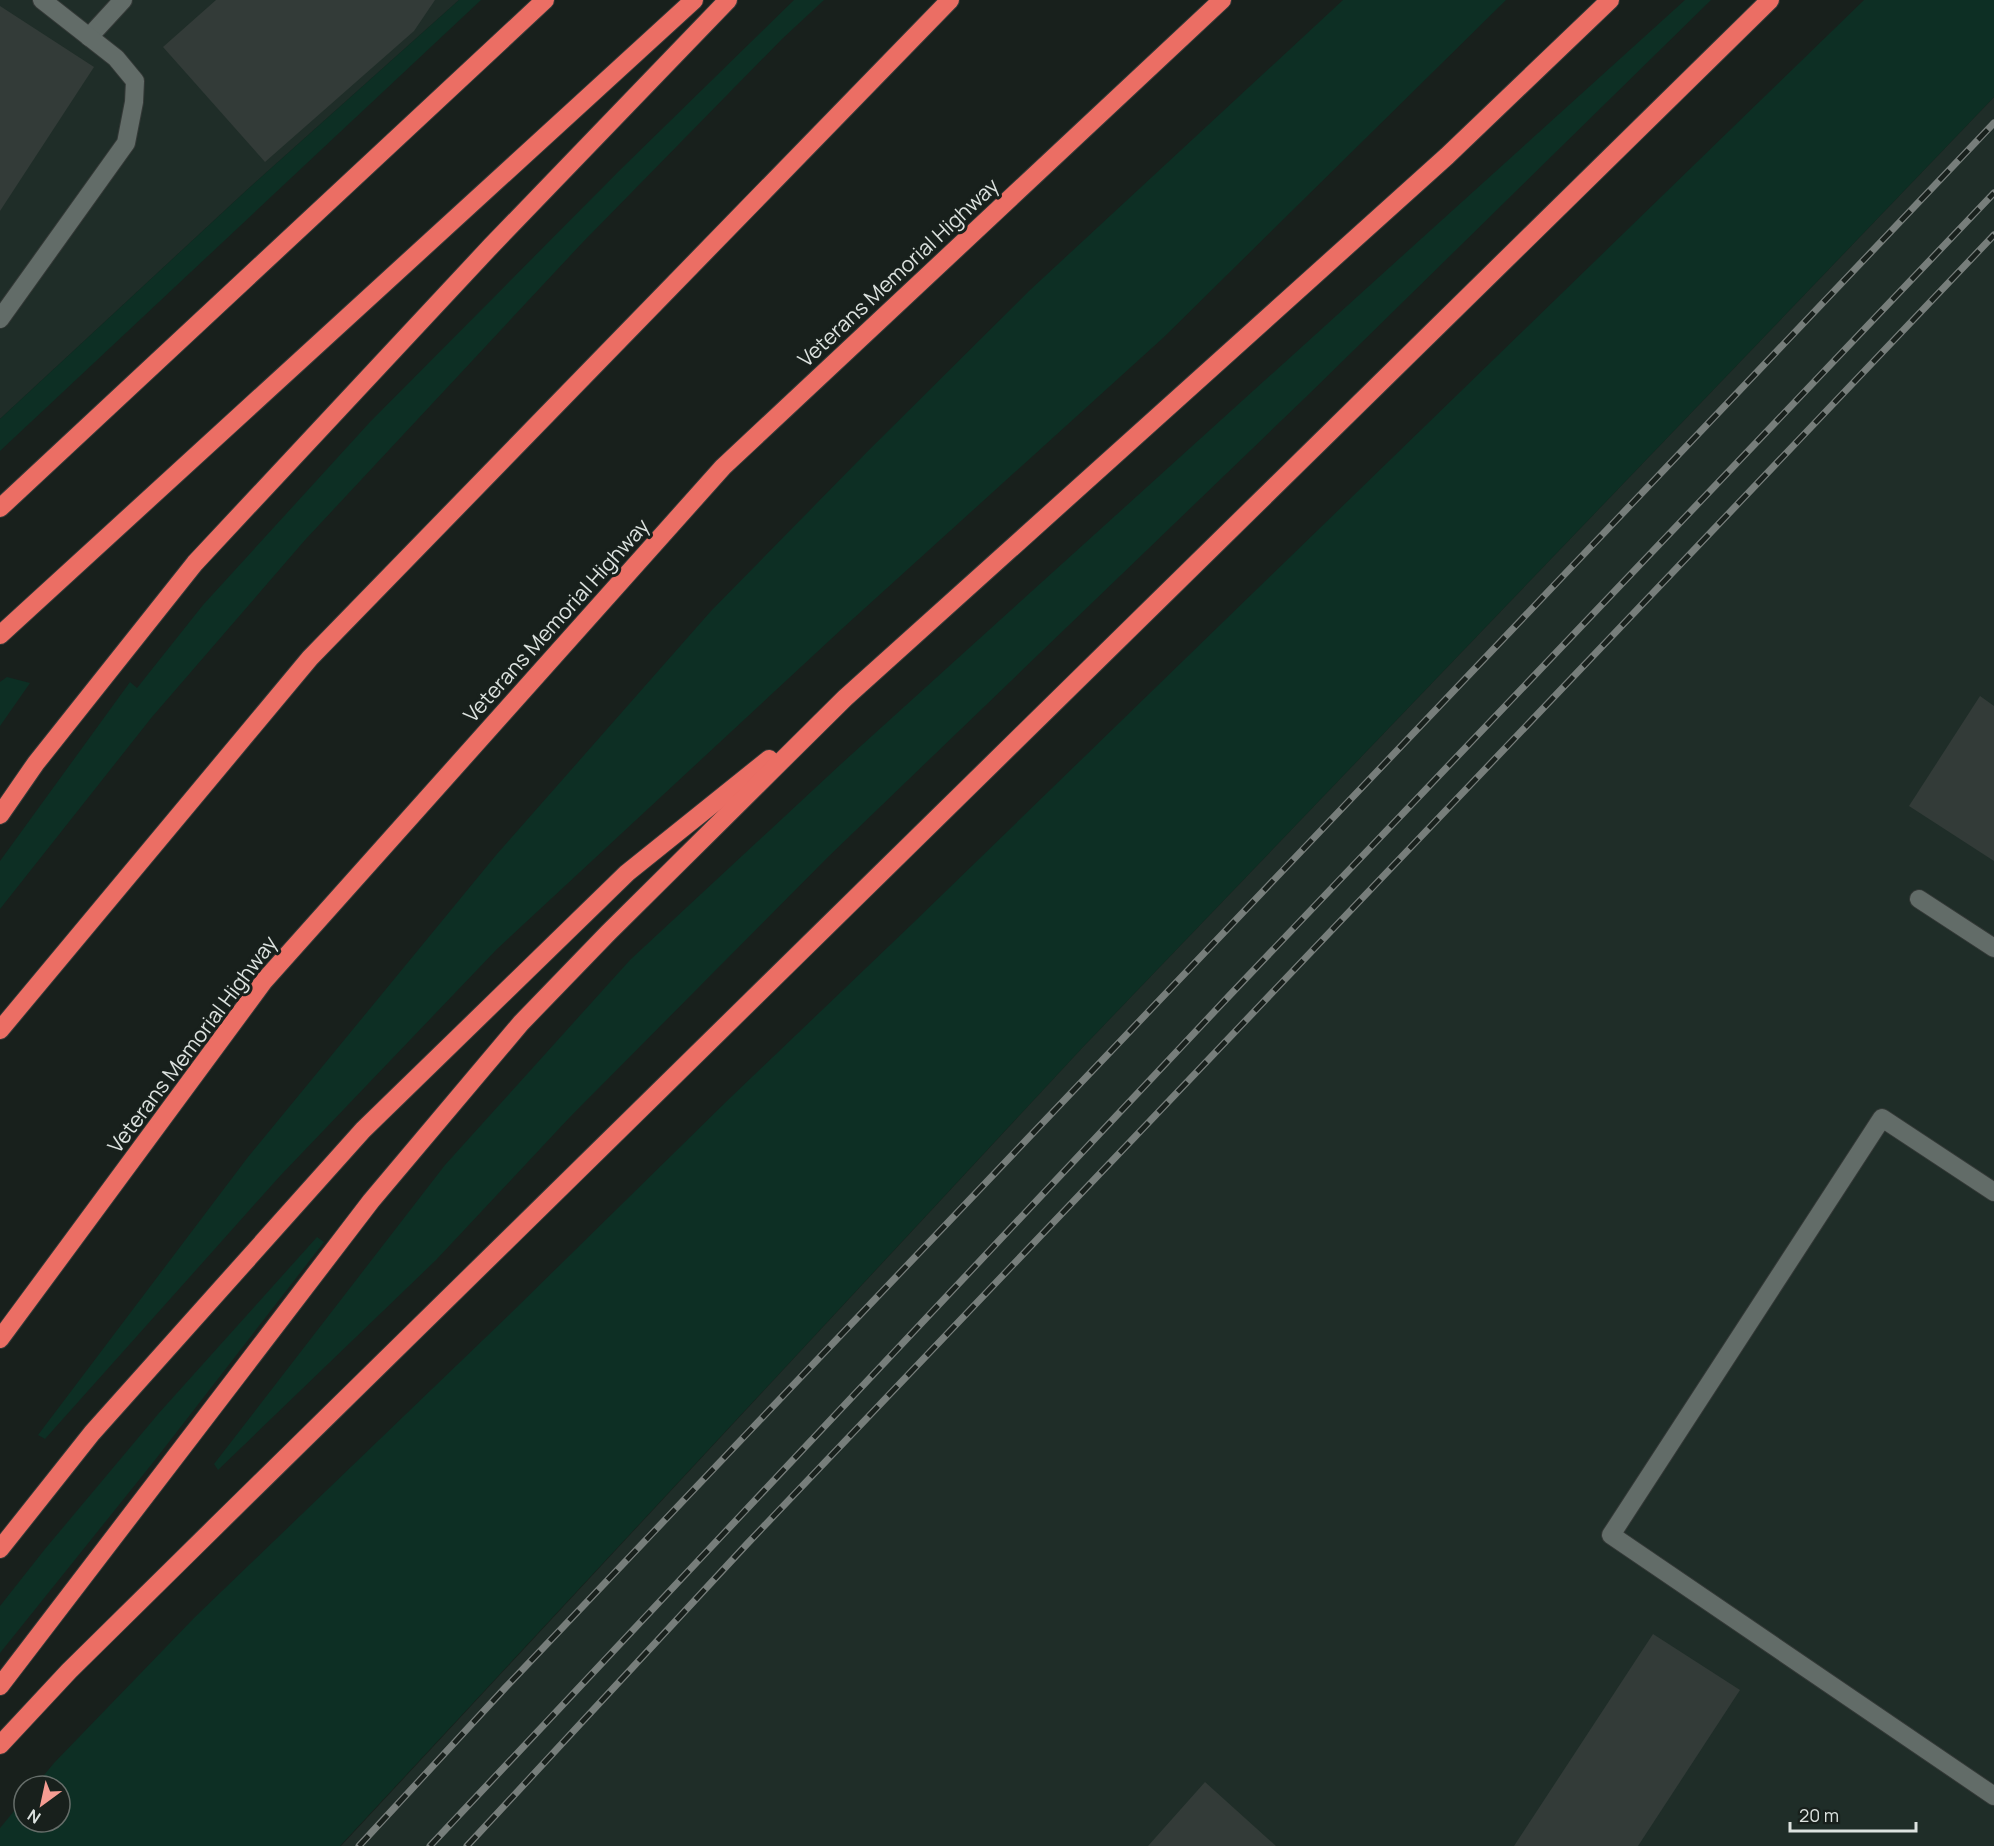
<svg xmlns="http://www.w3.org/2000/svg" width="1994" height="1846" font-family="Manrope,sans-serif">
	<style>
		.built { fill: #1f2d28 }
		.green { fill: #0d2f24 }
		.building { fill: #333b38 }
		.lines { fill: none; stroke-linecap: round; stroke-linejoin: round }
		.lane-casing { stroke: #343937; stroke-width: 20 }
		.highway-casing { stroke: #343937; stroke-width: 20 }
		.lane { stroke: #626c68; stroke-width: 18 }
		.highway { stroke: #eb6e64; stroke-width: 18 }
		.rail-casing { stroke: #777e7b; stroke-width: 7 }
		.rail { stroke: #18201c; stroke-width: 4.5; stroke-dasharray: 14; stroke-linecap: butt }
		.labels { text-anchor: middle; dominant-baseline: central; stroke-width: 6; stroke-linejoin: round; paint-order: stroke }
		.street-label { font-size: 21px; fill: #dce2df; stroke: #18201c }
	</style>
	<rect width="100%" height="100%" fill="#18201c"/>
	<!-- built -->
	<g class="built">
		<polygon points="0,0 459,0 249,188 0,419"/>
		<polygon points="1994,97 1994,1846 341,1846 1082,1048"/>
	</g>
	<!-- green -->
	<g class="green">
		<polygon points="459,0 481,0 0,451 0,419 249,188"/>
		<polygon points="794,0 824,0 782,39 582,243 305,540 152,717 0,909 0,861 130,682 137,688 203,605 370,422 619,171"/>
		<polygon points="1343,0 1506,0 1164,337 844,627 497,949 280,1176 45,1439 38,1435 248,1157 497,854 711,611 867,452 1029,291"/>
		<polygon points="1685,0 1711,0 1307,396 828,857 569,1118 436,1260 218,1470 214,1464 445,1165 630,960 841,764"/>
		<polygon points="1864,0 1994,0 1994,97 1082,1048 340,1846 0,1846 0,1828 24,1799 24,1822 60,1822 60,1786 35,1786 54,1763 195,1617 511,1313 729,1099 911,925"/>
		<polygon points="7,677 30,683 0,726 0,682"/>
		<polygon points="317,1237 324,1242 155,1460 0,1653 0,1606 45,1549 159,1413"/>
	</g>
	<!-- building -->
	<g class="building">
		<polygon points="216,0 435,0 414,31 265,162 163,47"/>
		<polygon points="0,6 94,67 0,211"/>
		<polygon points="1980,696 1994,706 1994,861 1909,806"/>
		<polygon points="1653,1634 1740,1690 1638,1846 1514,1846"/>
		<polygon points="1205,1782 1276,1846 1148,1846"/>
	</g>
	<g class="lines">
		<!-- lane casing -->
		<g class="lane-casing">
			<g id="lane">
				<polyline points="89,37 123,0"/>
				<polyline points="0,319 126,143 134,102 135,81 116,58 42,0"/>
				<polyline points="1919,899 1994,948"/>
				<polyline points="1994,1192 1882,1118 1611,1535 1994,1796"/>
			</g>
		</g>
		<!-- highway casing -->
		<g class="highway-casing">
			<g id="highway">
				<polyline points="0,508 545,0"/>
				<polyline points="0,635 694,0"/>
				<polyline points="0,815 36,763 195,563 491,246 728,0"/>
				<polyline points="0,1030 310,658 950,0"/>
				<polyline points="0,1339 264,981 723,467 1222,0"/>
				<polyline points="0,1549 92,1433 363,1130 627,873 769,759"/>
				<polyline points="0,1686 371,1201 521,1023 608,933 845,698 1447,156 1610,0"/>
				<polyline points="0,1745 69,1671 215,1527 1770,0"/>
			</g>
		</g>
		<!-- lane -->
		<use href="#lane" class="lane"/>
		<!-- highway -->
		<use href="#highway" class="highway"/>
		<!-- rail casing -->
		<g class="rail-casing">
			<g id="rail">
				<polyline points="359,1846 505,1688 1994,123"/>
				<polyline points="430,1846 1229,996 1994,193"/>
				<polyline points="467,1846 747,1544 1994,235"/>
			</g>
		</g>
		<!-- rail -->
		<use href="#rail" class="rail"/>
	</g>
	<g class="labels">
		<!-- street labels -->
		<g class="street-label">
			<text transform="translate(898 272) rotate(-43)">Veterans Memorial Highway</text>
			<text transform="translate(556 620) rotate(-48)">Veterans Memorial Highway</text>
			<text transform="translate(192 1044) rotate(-53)">Veterans Memorial Highway</text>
		</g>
	</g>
	<!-- north arrow -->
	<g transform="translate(42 1804) rotate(213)"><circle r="28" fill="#18201c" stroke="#666e6a" stroke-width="1.5"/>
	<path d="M0-4.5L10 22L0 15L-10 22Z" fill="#f59c92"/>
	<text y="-9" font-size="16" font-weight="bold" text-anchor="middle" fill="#dce2df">N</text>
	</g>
	<!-- scale -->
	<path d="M1790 1822v9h126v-9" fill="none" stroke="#dce2df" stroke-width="3"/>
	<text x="1799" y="1822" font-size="18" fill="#dce2df" stroke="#18201c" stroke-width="4.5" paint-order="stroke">20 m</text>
</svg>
